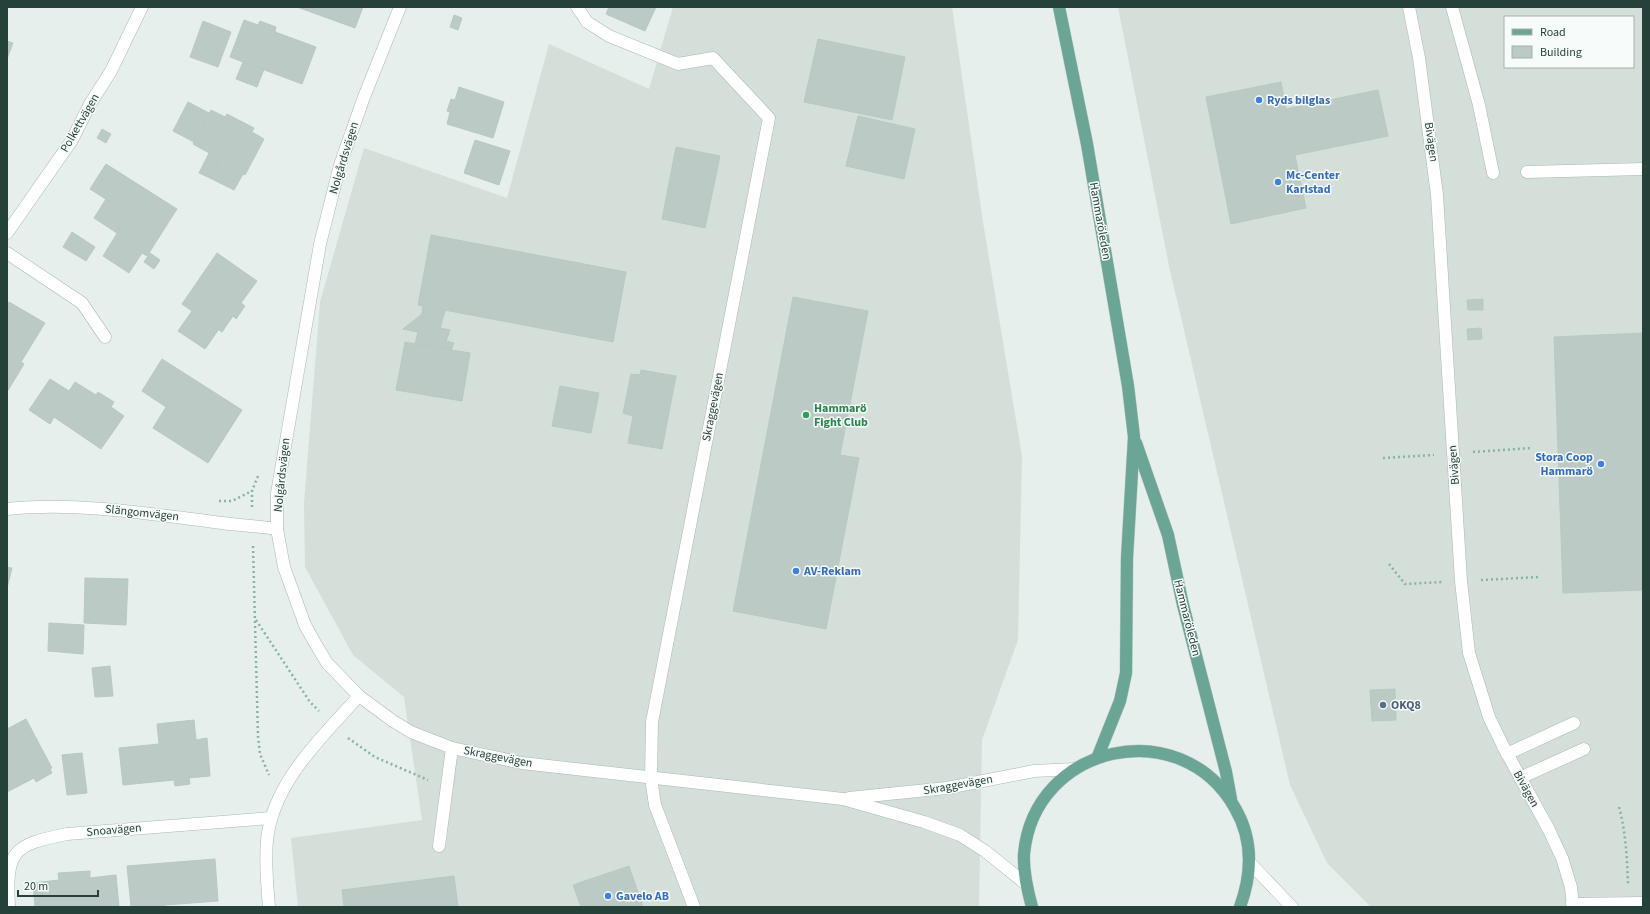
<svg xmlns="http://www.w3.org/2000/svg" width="1650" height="914" font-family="'Source Sans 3',sans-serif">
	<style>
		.built { fill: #d4dfda; fill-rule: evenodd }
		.building { fill: #bbcac4; stroke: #b8c9c2 }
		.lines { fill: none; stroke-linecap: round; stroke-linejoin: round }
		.minor-casing { stroke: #a8b8b2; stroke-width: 13 }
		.major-casing { stroke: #c2cac8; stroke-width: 13 }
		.path { stroke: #86b3a5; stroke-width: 2.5; stroke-dasharray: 2 3; stroke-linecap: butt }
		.minor { stroke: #fff; stroke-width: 12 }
		.major { stroke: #6aa596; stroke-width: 12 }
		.shop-dot { fill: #3f7fe0; stroke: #f7fbf9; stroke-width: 1.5 }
		.leisure-dot { fill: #2e9e5b; stroke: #f7fbf9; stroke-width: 1.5 }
		.service-dot { fill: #5c6f8a; stroke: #f7fbf9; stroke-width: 1.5 }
		.labels { text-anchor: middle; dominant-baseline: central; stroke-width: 3; stroke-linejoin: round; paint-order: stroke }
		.shop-label { font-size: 12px; font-weight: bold; fill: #366cbe; stroke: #f7fbf9; text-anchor: start }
		.street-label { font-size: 12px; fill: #24423a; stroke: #f7fbf9 }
		.leisure-label { font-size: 12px; font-weight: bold; fill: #27864d; stroke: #f7fbf9; text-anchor: start }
		.service-label { font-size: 12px; font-weight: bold; fill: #4e5e75; stroke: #f7fbf9; text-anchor: start }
	</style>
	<rect width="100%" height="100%" fill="#e6efeb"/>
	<!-- built -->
	<g class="built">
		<polygon points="673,7 952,7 983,222 1022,456 1018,640 982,740 979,907 298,907 291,838 422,820 404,697 353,655 305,567 304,503 320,302 364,148 507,198 549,44 649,89"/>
		<path d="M1118,7h525v900h-272l-44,-44 -37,-78 -121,-519zM1505,17h128v50h-128z"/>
	</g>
	<!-- building -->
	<g class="building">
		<polygon points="297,7 363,7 355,28"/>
		<polygon points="609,7 656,7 645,31 606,14"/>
		<polygon points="454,15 462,18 458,30 450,27"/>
		<polygon points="244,20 258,25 260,21 276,27 275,32 316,47 302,84 230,57"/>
		<polygon points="203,21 231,32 218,67 190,57"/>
		<polygon points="818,39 905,57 892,120 804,102"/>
		<polygon points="7,41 13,43 7,59"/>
		<polygon points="243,62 264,69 257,87 236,79"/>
		<polygon points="1281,82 1286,109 1378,90 1388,136 1295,155 1306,208 1231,224 1206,97"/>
		<polygon points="459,87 504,102 493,138 447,124 450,112 447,111 451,99 455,100"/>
		<polygon points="188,102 209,113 194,142 173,131"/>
		<polygon points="211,110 225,117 227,114 254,128 252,132 264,139 245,175 243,174 234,190 210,178 220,159 193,144"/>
		<polygon points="858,116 915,129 904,179 846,166"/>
		<polygon points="102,129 111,134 106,143 97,138"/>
		<polygon points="475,140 510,151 499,185 464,173"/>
		<polygon points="676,147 720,156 705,228 662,219"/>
		<polygon points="209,153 220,159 210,178 199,173"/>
		<polygon points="106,164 177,209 147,256 142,253 129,273 103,256 129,214 90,189"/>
		<polygon points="106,199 129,214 117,233 94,218"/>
		<polygon points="72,232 95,247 86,261 63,247"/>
		<polygon points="431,235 626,272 613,342 418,305"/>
		<polygon points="150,253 160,260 154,269 144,262"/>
		<polygon points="217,253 257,281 241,303 245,306 236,319 233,316 222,332 182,304"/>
		<polygon points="793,297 868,311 840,455 859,458 826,629 733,611"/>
		<polygon points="1483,299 1483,310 1468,310 1467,300"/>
		<polygon points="9,302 45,323 21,362 24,364 7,392 7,305"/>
		<polygon points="423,306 445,311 440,328 450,330 446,341 454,343 451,350 415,344 418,332 403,329 422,314"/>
		<polygon points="192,311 219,329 205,349 178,331"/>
		<polygon points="1481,328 1482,339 1468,340 1467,329"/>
		<polygon points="1643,333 1643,590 1563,593 1554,337"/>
		<polygon points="405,342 470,353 462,401 396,390"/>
		<polygon points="162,359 242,410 208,463 153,428 166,407 142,391"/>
		<polygon points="641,370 676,376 662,449 628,443 633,416 623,413 631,374 640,375"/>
		<polygon points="50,379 69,391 75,382 96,395 98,392 114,402 111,407 124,416 101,449 54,417 50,424 29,410"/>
		<polygon points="560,386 599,393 591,433 552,426"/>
		<polygon points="7,567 12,568 7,588"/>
		<polygon points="85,578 128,579 126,625 84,623"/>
		<polygon points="49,623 84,625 83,654 48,651"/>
		<polygon points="110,666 113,696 95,697 92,668"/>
		<polygon points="1395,689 1396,720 1372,721 1370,690"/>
		<polygon points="26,719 52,768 50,769 52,773 36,782 34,778 7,792 7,729"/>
		<polygon points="194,720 196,740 207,738 210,776 189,778 190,784 175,786 174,780 123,785 119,748 159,744 157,724"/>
		<polygon points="82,753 87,793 67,795 62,755"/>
		<polygon points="215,859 218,901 165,905 165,907 131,907 127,866"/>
		<polygon points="629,866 643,907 581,907 573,885"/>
		<polygon points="90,871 90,878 116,875 119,907 35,907 33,883 59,880 58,873"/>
		<polygon points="454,876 458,907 344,907 342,890"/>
	</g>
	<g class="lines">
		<!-- minor casing -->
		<g class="minor-casing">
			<g id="minor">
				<polyline points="400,7 364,97 340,165 320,244 277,493 277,529 284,567 305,625 315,643 327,663 359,696 393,721 411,732 452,748 522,763 843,799 924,822 960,835 985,851 1026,884"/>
				<polyline points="577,7 587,22 609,36 678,64 713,58 769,118 652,722 651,778 655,805 694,907"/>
				<polyline points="1409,7 1419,58 1437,195 1461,581 1469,653 1489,717 1503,746 1549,830 1562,858 1571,887 1573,907"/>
				<polyline points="1452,7 1479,105 1493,173"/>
				<polyline points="1527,172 1643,169"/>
				<polyline points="7,233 72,140 90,104 111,71 142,7"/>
				<polyline points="7,253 82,303 105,337"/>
				<path d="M7,509c69,-7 138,4 207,13 21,3 42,4 63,7"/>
				<polyline points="1507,754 1574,723"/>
				<polyline points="1520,778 1584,749"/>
				<polyline points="849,798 947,788 1034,771 1074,769"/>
				<polyline points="439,846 452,748"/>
				<polyline points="1250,863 1292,907"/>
				<polyline points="1572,904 1643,903"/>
				<path d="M9,907c-3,-56 3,-62 58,-73l204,-16"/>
				<path d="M269,907c-2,-22 -4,-45 -2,-67 6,-58 55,-103 92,-144"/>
			</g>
		</g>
		<!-- major casing -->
		<g class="major-casing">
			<g id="major">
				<polyline points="1059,7 1087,144 1128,386 1134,437 1127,558 1126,673 1120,701 1098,756"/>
				<polyline points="1136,443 1168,535 1183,605 1226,772 1231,799"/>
				<path d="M1032,907c-5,-18 -9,-35 -8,-53 10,-110 157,-142 211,-46 18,31 17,66 5,99"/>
			</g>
		</g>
		<!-- path -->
		<g class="path">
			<polyline points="1473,452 1532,448"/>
			<polyline points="1383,458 1434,455"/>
			<polyline points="219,501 232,501 252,491"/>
			<polyline points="252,507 252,491 258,476"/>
			<polyline points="253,546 258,737 260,754 269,775"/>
			<polyline points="1389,564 1405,584 1442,582"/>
			<polyline points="1481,580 1540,577"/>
			<polyline points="256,620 310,702 319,711"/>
			<polyline points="348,738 375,757 428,780"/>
			<path d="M1619,807c7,26 8,51 9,78"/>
		</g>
		<!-- minor -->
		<use href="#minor" class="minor"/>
		<!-- major -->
		<use href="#major" class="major"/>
	</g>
	<!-- markers -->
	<g class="shop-dot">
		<circle cx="1259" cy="100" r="4"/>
		<circle cx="1278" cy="182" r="4"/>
		<circle cx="1601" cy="464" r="4"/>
		<circle cx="796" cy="571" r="4"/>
		<circle cx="608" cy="896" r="4"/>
	</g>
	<circle class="leisure-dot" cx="806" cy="415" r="4"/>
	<circle class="service-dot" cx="1383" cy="705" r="4"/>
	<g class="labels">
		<!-- shop labels -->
		<g class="shop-label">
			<text x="1267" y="100">Ryds bilglas</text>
			<text x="1286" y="175">Mc-Center<tspan x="1286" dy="14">Karlstad</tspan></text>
			<text x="1593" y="457" text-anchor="end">Stora Coop<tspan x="1593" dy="14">Hammarö</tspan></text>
			<text x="804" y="571">AV-Reklam</text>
			<text x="616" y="896">Gavelo AB</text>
		</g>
		<!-- street labels -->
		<g class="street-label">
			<text transform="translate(80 123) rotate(-60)">Polkettvägen</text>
			<text transform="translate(1431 142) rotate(82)">Bivägen</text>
			<text transform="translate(344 158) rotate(-73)">Nolgårdsvägen</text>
			<text transform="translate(1100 221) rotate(80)">Hammaröleden</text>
			<text transform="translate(713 407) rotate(-79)">Skraggevägen</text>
			<text transform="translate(1454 465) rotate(-94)">Bivägen</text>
			<text transform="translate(282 475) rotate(-84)">Nolgårdsvägen</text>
			<text transform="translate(142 513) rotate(6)">Slängomvägen</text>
			<text transform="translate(1187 618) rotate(76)">Hammaröleden</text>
			<text transform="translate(498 757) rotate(11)">Skraggevägen</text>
			<text transform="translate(958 785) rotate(-10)">Skraggevägen</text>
			<text transform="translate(1526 789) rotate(61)">Bivägen</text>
			<text transform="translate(114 830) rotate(-5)">Snoavägen</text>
		</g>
		<!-- leisure labels -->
		<g class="leisure-label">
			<text x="814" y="408">Hammarö<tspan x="814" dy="14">Fight Club</tspan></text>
		</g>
		<!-- service labels -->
		<g class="service-label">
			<text x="1391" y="705">OKQ8</text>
		</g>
	</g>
	<!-- border -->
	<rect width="1650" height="914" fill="none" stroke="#24423a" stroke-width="16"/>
	<!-- legend -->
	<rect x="1504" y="16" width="130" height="52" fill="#f7fbf9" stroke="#a3b1ad"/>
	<rect x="1512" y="29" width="20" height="6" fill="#6aa596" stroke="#a3b1ad"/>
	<text x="1540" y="36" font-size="12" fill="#24423a">Road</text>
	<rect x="1512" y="46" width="20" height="12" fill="#bbcac4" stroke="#a3b1ad"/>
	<text x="1540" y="56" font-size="12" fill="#24423a">Building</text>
	<!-- scale -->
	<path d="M18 890v6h80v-6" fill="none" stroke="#24423a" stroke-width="2"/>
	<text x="24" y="890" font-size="12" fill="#24423a" stroke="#f7fbf9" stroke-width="3" paint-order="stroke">20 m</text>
</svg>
